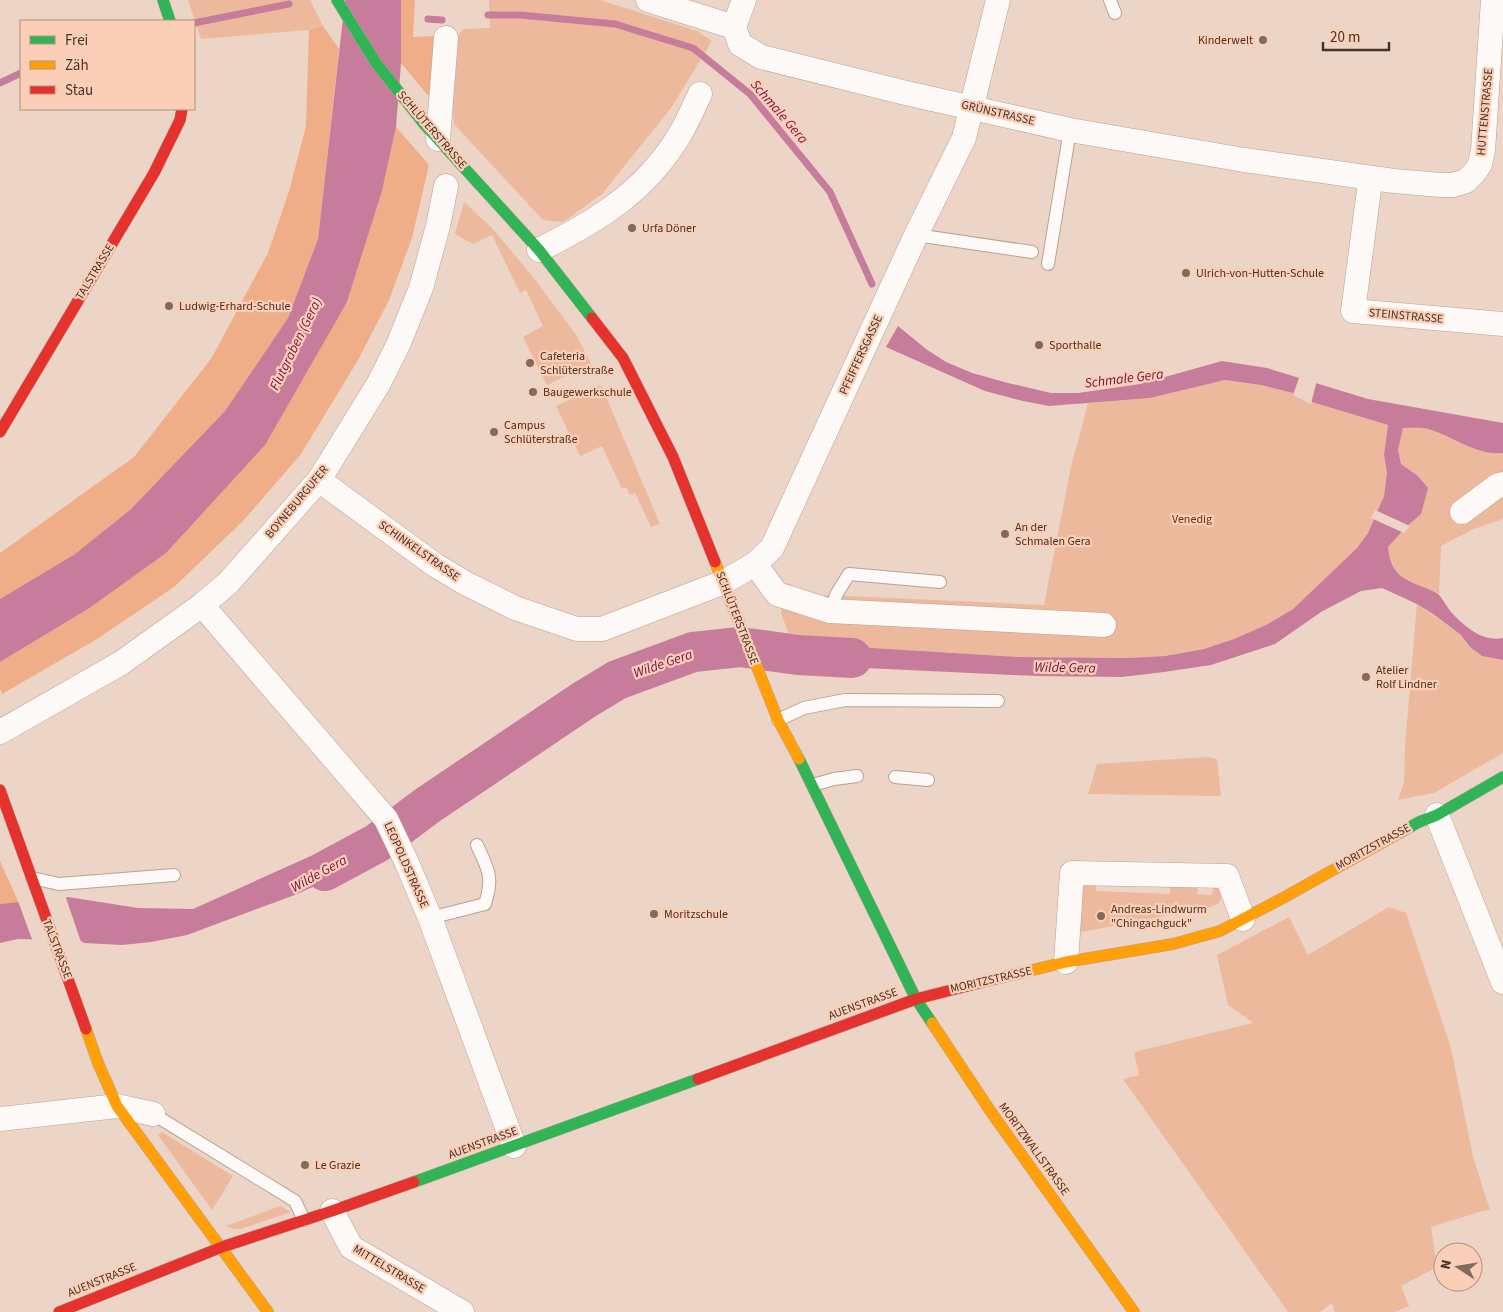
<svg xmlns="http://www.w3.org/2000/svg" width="1503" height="1312" font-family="'Source Sans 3',sans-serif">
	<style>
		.green { fill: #ecb99c }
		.forest { fill: #efae87 }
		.water { fill: #c87c9b }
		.pier { fill: #ecd4c6 }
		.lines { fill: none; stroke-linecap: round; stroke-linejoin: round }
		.stream { stroke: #c87c9b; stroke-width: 7 }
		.river { stroke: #c87c9b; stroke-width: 40 }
		.lane-casing { stroke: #b7a297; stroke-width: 14 }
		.street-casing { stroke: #b7a297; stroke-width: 25 }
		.fast-casing { stroke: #b7a297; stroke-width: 12 }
		.slow-casing { stroke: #b7a297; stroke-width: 12 }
		.jam-casing { stroke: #b7a297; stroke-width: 12 }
		.lane { stroke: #fcf9f6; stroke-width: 12 }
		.street { stroke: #fcf9f6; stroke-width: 24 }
		.fast { stroke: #30b455; stroke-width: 11 }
		.slow { stroke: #ff9f0a; stroke-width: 11 }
		.jam { stroke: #e5322d; stroke-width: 11 }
		.poi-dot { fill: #816b5e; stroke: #fbcfb7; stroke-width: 2 }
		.labels { text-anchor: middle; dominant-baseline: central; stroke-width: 4.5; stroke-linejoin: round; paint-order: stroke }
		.poi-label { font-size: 12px; fill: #473226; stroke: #fbcfb7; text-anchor: start }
		.street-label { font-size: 12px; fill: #473226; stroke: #fbcfb7 }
		.park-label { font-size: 12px; fill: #6d2f00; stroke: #fbcfb7 }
		.water-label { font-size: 14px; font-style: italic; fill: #6f1249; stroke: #fbcfb7 }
	</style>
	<rect width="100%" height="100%" fill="#ecd4c6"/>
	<!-- green -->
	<g class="green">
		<polygon points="188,0 310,0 323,26 309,30 201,39"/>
		<polygon points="489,0 600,0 697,31 712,41 671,108 602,194 563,222 549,221 542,219 454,124 452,93 453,42 463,29 490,28"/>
		<polygon points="464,202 491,227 530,273 577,336 591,364 547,385 523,337 543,326 526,290 520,293 492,235 473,244 455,234"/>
		<polygon points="1225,380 1261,385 1293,393 1312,402 1388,425 1384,455 1387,473 1384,496 1368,533 1357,548 1293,609 1266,625 1234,639 1204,649 1165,656 1127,658 1019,657 792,643 781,613 787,583 795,587 793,589 822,599 824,595 1044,605 1071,467 1088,403 1150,398"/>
		<polygon points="601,385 660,524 651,527 635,493 630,495 626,487 622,489 602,446 580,456 556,406"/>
		<path d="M1403,428c9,0 20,-1 28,2 26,8 43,25 72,23v66l-29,10 -33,17 -2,49c-24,-12 -49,-16 -51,-48l18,-20 12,-51 -17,-12 -3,-14z"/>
		<polygon points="1417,604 1461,635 1470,647 1482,656 1503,660 1503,753 1434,793 1398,800 1404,783 1405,746"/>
		<polygon points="1207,757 1217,759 1221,796 1088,794 1097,764"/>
		<path d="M1096,877v14l74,3 1,-13 27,1 -1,12 15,1 2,-14c7,8 10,12 5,22l-8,4 -135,26 4,-52z"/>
		<polygon points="1389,907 1406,913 1451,1048 1473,1157 1490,1210 1482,1211 1431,1227 1437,1267 1401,1286 1409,1306 1395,1312 1335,1312 1332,1303 1320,1312 1288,1312 1123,1079 1139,1075 1134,1052 1253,1023 1228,1005 1217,955 1289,917 1308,955"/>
		<polygon points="162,1132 233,1176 212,1210 158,1135"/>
		<polygon points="280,1206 291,1212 240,1229 233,1229 226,1226"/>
	</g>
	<!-- forest -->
	<g class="forest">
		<polygon points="401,0 415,0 413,37 437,36 430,98 401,63"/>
		<polygon points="323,26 339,49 318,239 288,318 225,411 131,509 75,554 0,599 0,553 134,457 211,359 268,253 290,188 306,126 309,30"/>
		<polygon points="396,127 429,165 412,238 389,300 358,360 301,454 243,521 174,587 97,639 2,694 0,689 0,662 88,609 347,302 382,191"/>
		<polygon points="0,861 18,901 19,903 0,904"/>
	</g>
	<!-- water -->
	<g class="water">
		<polygon points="345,0 401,0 401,63 396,127 382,191 347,302 265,445 166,553 88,609 0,662 0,599 75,554 131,509 225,411 288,318 318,239"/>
		<path d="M898,326l28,23 20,13 26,11 36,10 43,10h27l62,-9 82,-23 45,7 101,31 135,24v30c-29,2 -46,-15 -72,-23 -8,-3 -19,-2 -28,-2l-5,22 3,14 17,12 10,12 -7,26 -15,13 -18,20c2,25 14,32 35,40 5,2 13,5 17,9 4,5 7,11 11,16 14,15 31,30 52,26v22l-21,-4 -12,-9 -9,-12 -28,-21 -16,-10 -35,-16 -21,3 -40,21 -46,32 -64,21 -47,7 -42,5 -86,-1 -234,-11 -10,-22 227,14 108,1 38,-2 39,-7 30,-10 32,-14 27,-16 64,-61 11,-15 16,-37 3,-23 -3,-18 4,-30 -76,-23 -19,-9 -32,-8 -36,-5 -75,18 -101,8 -26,-5 -38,-10 -99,-44z"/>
		<polygon points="363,830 380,856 373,861 292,896 187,935 151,942 122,945 84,943 81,941 18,939 0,943 0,904 68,897 138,908 193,909 324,850"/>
	</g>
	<!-- pier -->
	<g class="pier">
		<polygon points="1300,375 1317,380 1311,404 1293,395"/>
		<polygon points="1375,510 1410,526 1404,533 1371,518"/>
		<polygon points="65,895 82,945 80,943 33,942 18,901"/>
	</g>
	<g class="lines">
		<!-- stream -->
		<g class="stream">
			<polyline points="488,15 520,15 615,24 693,48 750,94 830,192 872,284"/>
			<polyline points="428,19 442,20"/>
			<polyline points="194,23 289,4"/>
			<polyline points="0,83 21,73"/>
		</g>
		<!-- river -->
		<polyline class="river" points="325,871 377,843 428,805 584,700 617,680 693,652 740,647 798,655 852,658"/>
		<!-- lane casing -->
		<g class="lane-casing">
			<g id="lane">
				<polyline points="1110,0 1115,13"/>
				<polyline points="916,235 1032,252"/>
				<polyline points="1048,264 1070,130"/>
				<polyline points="830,611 836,595 849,574 940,582"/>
				<polyline points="778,720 804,708 845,700 998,701"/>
				<polyline points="895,777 928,780"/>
				<polyline points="813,785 834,779 857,776"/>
				<polyline points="32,878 59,884 174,875"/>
				<path d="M430,918l55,-14c9,-28 3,-34 -8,-59"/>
				<polyline points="153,1114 295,1201 304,1220"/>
			</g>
		</g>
		<!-- street casing -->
		<g class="street-casing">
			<g id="street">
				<polyline points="648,0 734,27"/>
				<polyline points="734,27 740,44 761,57 906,93 1070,130 1244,160 1394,181 1441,185 1453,185 1466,181 1475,172 1480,164 1483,151 1493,0"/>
				<polyline points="734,27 744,0"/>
				<polyline points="438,139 446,38"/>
				<polyline points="1369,178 1369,190 1353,311 1503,324"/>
				<path d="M539,250c58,-29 106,-58 140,-114 8,-13 14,-28 21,-42"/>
				<polyline points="319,480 435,565 465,583 515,608 577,629 602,629 724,582 755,564 772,548 916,235 964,138 998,0"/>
				<polyline points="1462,512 1497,486 1503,484"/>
				<polyline points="755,564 777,594 830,611 1104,625"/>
				<polyline points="202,605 386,819 407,863 430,918 514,1146"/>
				<polyline points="0,732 121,663 202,605 228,583 319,480 379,383 398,345 421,288 438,226 446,186"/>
				<polyline points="1437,815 1503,982"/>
				<polyline points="1066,962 1072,873 1227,876 1243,919"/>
				<polyline points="0,1119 117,1106 153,1114"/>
				<polyline points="332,1211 351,1247 462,1312"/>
			</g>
		</g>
		<!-- fast casing -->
		<g class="fast-casing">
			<g id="fast">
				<polyline points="163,0 170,21"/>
				<polyline points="337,0 376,63 425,125 539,250 592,318"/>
				<polyline points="799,759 916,999 932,1023"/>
				<polyline points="1401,832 1419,822 1437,815 1503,777"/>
				<polyline points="414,1182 698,1079"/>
			</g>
		</g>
		<!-- slow casing -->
		<g class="slow-casing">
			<g id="slow">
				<polyline points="715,562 778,720 799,759"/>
				<polyline points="995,979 1066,962 1173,944 1220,931 1283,898 1401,832"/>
				<polyline points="932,1023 991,1112 1134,1312"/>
				<polyline points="86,1029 98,1063 117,1106 268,1312"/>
			</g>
		</g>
		<!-- jam casing -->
		<g class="jam-casing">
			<g id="jam">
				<polyline points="592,318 623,358 673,457 715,562"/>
				<polyline points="0,432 154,173 180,120 182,109"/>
				<polyline points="0,790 86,1029"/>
				<polyline points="698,1079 916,999 995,979"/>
				<polyline points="59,1312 222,1247 332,1211 414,1182"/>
			</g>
		</g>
		<!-- lane -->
		<use href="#lane" class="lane"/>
		<!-- street -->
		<use href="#street" class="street"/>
		<!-- fast -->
		<use href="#fast" class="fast"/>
		<!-- slow -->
		<use href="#slow" class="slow"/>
		<!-- jam -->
		<use href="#jam" class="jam"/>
	</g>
	<!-- markers -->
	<g class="poi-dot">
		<circle cx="1263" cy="40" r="5"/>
		<circle cx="632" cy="228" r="5"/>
		<circle cx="1186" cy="273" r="5"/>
		<circle cx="169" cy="306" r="5"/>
		<circle cx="1039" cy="345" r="5"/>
		<circle cx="530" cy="363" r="5"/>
		<circle cx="533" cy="392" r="5"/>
		<circle cx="494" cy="432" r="5"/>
		<circle cx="1005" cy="534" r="5"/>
		<circle cx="1366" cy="677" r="5"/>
		<circle cx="654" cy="914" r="5"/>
		<circle cx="1101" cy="916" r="5"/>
		<circle cx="305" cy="1165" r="5"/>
	</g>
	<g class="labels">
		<!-- poi labels -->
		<g class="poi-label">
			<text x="1253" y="40" text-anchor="end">Kinderwelt</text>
			<text x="642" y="228">Urfa Döner</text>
			<text x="1196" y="273">Ulrich-von-Hutten-Schule</text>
			<text x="179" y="306">Ludwig-Erhard-Schule</text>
			<text x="1049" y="345">Sporthalle</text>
			<text x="540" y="356">Cafeteria<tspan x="540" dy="14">Schlüterstraße</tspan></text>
			<text x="543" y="392">Baugewerkschule</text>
			<text x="504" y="425">Campus<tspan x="504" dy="14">Schlüterstraße</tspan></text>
			<text x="1015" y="527">An der<tspan x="1015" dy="14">Schmalen Gera</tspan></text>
			<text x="1376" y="670">Atelier<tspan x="1376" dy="14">Rolf Lindner</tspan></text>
			<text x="1111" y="909">Andreas-Lindwurm<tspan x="1111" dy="14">"Chingachguck"</tspan></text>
			<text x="664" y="914">Moritzschule</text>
			<text x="315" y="1165">Le Grazie</text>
		</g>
		<!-- street labels -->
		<g class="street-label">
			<text transform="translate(1485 112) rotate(-85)">HUTTENSTRASSE</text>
			<text transform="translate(998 113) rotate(13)">GRÜNSTRASSE</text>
			<text transform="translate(432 130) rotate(49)">SCHLÜTERSTRASSE</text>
			<text transform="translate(95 272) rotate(-59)">TALSTRASSE</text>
			<text transform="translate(1406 316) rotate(5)">STEINSTRASSE</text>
			<text transform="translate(861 355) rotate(-65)">PFEIFFERSGASSE</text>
			<text transform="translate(297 502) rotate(-50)">BOYNEBURGUFER</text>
			<text transform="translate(419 551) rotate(35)">SCHINKELSTRASSE</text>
			<text transform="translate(737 618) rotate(69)">SCHLÜTERSTRASSE</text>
			<text transform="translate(1373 847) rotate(-29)">MORITZSTRASSE</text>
			<text transform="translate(406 865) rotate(66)">LEOPOLDSTRASSE</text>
			<text transform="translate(57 949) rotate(69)">TALSTRASSE</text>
			<text transform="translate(991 980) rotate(-13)">MORITZSTRASSE</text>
			<text transform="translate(863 1004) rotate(-20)">AUENSTRASSE</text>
			<text transform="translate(483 1143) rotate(-20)">AUENSTRASSE</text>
			<text transform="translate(1034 1149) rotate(54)">MORITZWALLSTRASSE</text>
			<text transform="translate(389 1269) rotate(31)">MITTELSTRASSE</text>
			<text transform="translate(102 1280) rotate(-22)">AUENSTRASSE</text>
		</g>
		<!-- park labels -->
		<g class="park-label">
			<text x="1192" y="519">Venedig</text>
		</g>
		<!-- water labels -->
		<g class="water-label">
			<text transform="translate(779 112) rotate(49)">Schmale Gera</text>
			<text transform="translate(296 344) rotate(-64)">Flutgraben (Gera)</text>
			<text transform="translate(1124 379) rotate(-7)">Schmale Gera</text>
			<text transform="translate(663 664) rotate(-19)">Wilde Gera</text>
			<text transform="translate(1065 668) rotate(1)">Wilde Gera</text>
			<text transform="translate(319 874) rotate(-29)">Wilde Gera</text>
		</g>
	</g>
	<!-- legend -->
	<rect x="20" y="20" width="175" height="90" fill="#fbcfb7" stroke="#b3907d"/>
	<rect x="30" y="36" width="25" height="8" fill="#30b455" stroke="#b3907d"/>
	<text x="65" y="45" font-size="15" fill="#473226">Frei</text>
	<rect x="30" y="61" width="25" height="8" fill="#ff9f0a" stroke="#b3907d"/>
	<text x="65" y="70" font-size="15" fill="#473226">Zäh</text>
	<rect x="30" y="86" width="25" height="8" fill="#e5322d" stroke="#b3907d"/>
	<text x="65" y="95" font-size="15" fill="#473226">Stau</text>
	<!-- north arrow -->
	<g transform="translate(1458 1267) rotate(282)"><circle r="24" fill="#fbcfb7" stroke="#b3907d"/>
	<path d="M0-4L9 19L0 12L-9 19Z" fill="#816b5e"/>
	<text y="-8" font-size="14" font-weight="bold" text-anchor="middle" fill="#473226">N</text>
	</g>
	<!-- scale -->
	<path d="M1323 42v8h66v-8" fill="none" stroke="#473226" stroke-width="2.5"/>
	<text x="1330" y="42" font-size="15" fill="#473226" stroke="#fbcfb7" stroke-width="4" paint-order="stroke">20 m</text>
</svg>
